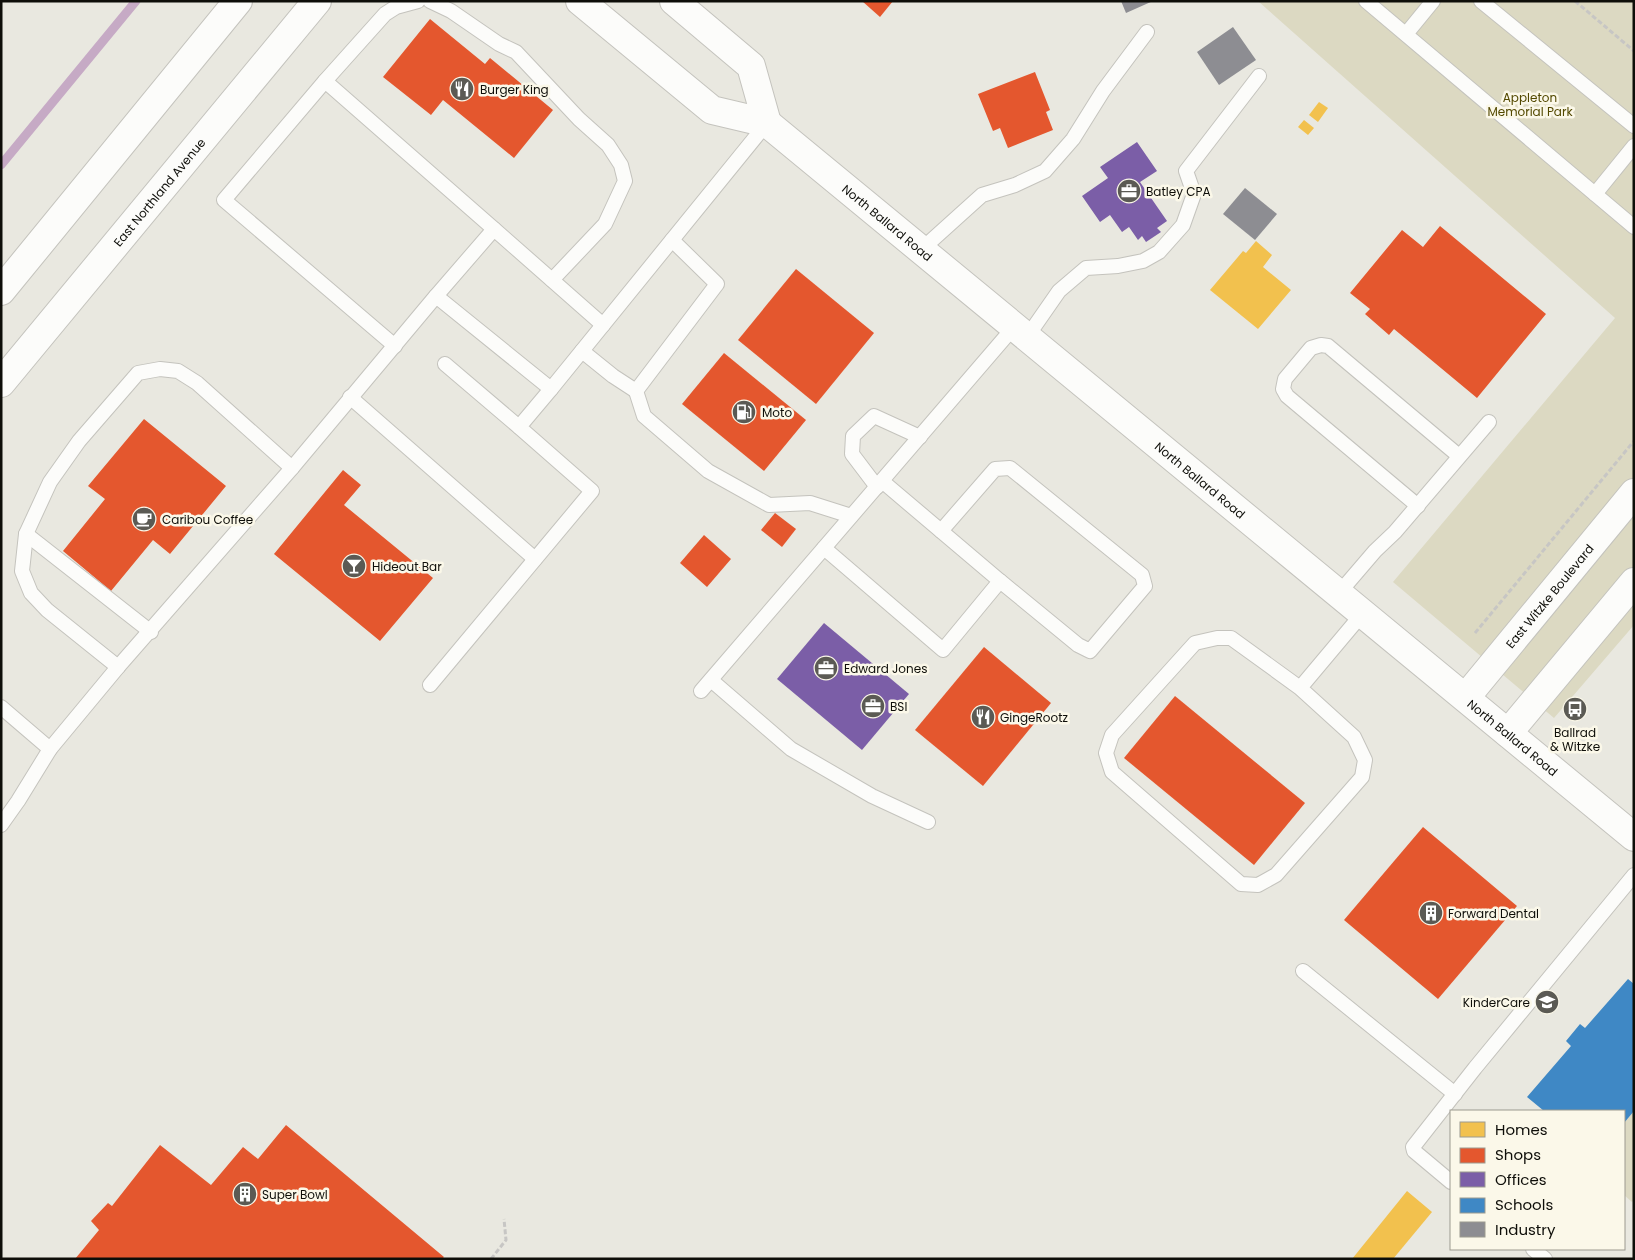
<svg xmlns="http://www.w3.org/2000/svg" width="1635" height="1260" font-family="Poppins,sans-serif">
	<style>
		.green { fill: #dcd9c2 }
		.homes { fill: #f2c14e }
		.shops { fill: #e4572e }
		.offices { fill: #7b5ea7 }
		.schools { fill: #3f88c5 }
		.industry { fill: #8d8d92 }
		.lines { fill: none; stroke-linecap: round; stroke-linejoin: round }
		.stream { stroke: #c6aac5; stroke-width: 9 }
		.lane-casing { stroke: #c4c3bd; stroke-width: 16 }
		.street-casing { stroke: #c4c3bd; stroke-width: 30 }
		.secondary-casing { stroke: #c4c3bd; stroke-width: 30 }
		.path { stroke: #c7c6c4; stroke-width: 3; stroke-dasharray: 5 2.5; stroke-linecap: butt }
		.lane { stroke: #fcfcfa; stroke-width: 14 }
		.street { stroke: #fcfcfa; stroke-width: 28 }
		.secondary { stroke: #fcfcfa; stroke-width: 28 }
		.labels { text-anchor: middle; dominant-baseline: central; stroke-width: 5; stroke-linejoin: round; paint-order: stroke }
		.poi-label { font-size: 12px; fill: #0e0e09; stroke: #fbf8e9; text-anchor: start }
		.park-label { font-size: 12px; fill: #534900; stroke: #fbf8e9 }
		.street-label { font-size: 12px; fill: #0e0e09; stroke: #fbf8e9 }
	</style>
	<rect width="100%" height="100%" fill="#e9e8e0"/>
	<!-- green -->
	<g class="green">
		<polygon points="1258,1 1634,1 1634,625 1554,718 1393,582 1615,318"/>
		<polygon points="1634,1111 1634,1200 1632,1202 1624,1195 1624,1123"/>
	</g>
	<!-- homes -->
	<g class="homes">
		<polygon points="1319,102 1328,108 1318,122 1309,115"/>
		<polygon points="1304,120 1314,128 1308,135 1298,127"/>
		<polygon points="1256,241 1272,255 1263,267 1291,290 1258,329 1210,290 1243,251 1246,253"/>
		<polygon points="1407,1191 1432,1212 1393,1259 1352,1259"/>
	</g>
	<!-- shops -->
	<g class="shops">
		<polygon points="862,1 893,1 880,17"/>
		<polygon points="430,19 485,64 490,58 553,110 514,158 443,100 431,115 383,77"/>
		<polygon points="1035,72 1050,110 1046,112 1053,130 1008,148 1000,128 993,131 978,94"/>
		<polygon points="1440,226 1546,314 1477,398 1394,329 1389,335 1365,314 1370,309 1350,293 1402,230 1423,247"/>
		<polygon points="796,269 874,333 816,404 738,340"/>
		<polygon points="724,353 806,420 764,471 682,404"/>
		<polygon points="144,419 226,486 170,554 153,540 111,591 63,551 105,499 88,486"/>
		<polygon points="343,470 361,485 344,505 433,578 380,641 274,554"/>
		<polygon points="775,513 796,529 782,547 761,530"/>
		<polygon points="704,535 731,559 707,587 680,563"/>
		<polygon points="984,647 1051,703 983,786 915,730"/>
		<polygon points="1175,696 1305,803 1254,865 1124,758"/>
		<polygon points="1423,827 1517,906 1438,999 1344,920"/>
		<polygon points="286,1125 444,1257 442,1259 75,1259 99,1230 91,1221 108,1203 112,1206 160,1145 211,1185 243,1147 258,1159"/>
	</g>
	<!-- offices -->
	<g class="offices">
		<polygon points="1137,142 1157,171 1140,182 1167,221 1157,228 1161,232 1146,242 1142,236 1138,240 1129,227 1122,232 1110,215 1100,222 1082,196 1108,178 1100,167"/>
		<polygon points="824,623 909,694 862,750 777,679"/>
	</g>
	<!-- schools -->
	<polygon class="schools" points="1628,979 1634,984 1634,1111 1624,1123 1624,1111 1544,1111 1527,1097 1571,1046 1566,1041 1580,1024 1585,1028"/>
	<!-- industry -->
	<g class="industry">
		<polygon points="1121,1 1153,1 1126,13"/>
		<polygon points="1233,27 1256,60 1219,85 1197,52"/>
		<polygon points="1245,188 1277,214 1255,240 1223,214"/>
	</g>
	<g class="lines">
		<!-- stream -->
		<polyline class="stream" points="1,165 136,1"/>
		<!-- lane casing -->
		<g class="lane-casing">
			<g id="lane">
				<polyline points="430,1 451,11 499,44 516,52 579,119 608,145 621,165 625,181 605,224 552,280"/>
				<polyline points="1366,1 1634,227"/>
				<polyline points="1481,1 1634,126"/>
				<polyline points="1406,34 1433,1"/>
				<polyline points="325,81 385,14 396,7 418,1"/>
				<polyline points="1595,194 1634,146"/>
				<polyline points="921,250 982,195 1015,185 1045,171 1073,139 1103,91 1147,32"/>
				<polyline points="436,296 494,229 603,325"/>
				<polyline points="1027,337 1059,291 1086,268 1118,266 1143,261 1159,252 1183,225 1194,194 1186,171 1259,76"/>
				<polyline points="395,346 224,200 325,81 494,229"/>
				<polyline points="582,351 613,376 636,391 717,284 672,240"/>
				<polyline points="445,364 519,427"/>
				<polyline points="636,391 644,416 708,471 769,505 810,503 851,516"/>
				<polyline points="350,397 535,559"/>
				<polyline points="877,487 852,454 853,436 874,416 920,437"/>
				<polyline points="1418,506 1287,396 1283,389 1285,379 1311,348 1321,345 1328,346 1459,456"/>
				<polyline points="941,531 995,469 1010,468 1142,575 1145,586 1090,651 1078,645 1000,581"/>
				<polyline points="26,534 151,632"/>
				<polyline points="824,548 943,650 1000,581 882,481"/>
				<polyline points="1339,593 1375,551 1395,532 1489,422"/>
				<polyline points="118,667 47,610 31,593 22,571 26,534 50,482 79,441 138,373 160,369 178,371 197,383 292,468"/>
				<polyline points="711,680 791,749 872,796 928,822"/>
				<polyline points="430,685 592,491 519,427 551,389"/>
				<polyline points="1300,688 1231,638 1217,638 1195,643 1112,735 1106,753 1112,772 1241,884 1258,885 1276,875 1362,777 1365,760 1354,737 1300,688 1363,613"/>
				<polyline points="701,691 1014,327"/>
				<polyline points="1,707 50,749"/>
				<polyline points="1,825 18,801 50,749 118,667 292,468 436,296 551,389 767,123"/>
				<polyline points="1303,971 1455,1094"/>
				<polyline points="1451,1182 1414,1151 1413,1147 1475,1068 1634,875"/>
				<polyline points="1533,1249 1545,1259"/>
			</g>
		</g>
		<!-- street casing -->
		<g class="street-casing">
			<g id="street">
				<path id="s1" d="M1466,697l168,-204"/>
				<polyline points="1508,733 1634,582"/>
			</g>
		</g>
		<!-- secondary casing -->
		<g class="secondary-casing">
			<g id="secondary">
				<path id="s2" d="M580,1l132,109 55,13 867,714"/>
				<polyline points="674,1 751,66 767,123"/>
				<polyline points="1,291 238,1"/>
				<path id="s3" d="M1,383l316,-382"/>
			</g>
		</g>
		<!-- path -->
		<g class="path">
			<polyline points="1575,1 1634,51"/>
			<polyline points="1475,633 1634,441"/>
			<polyline points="491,1259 506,1240 504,1219"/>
		</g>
		<!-- lane -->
		<use href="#lane" class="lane"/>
		<!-- street -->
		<use href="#street" class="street"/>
		<!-- secondary -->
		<use href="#secondary" class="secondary"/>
	</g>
	<!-- icons -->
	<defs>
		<g id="restaurant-disc" transform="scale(1.25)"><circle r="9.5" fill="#5b5a54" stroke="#fbf8e9"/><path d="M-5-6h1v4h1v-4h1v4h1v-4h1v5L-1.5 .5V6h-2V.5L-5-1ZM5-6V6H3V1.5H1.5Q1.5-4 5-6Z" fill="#fff"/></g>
		<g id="office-disc" transform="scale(1.25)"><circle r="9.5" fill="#5b5a54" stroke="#fbf8e9"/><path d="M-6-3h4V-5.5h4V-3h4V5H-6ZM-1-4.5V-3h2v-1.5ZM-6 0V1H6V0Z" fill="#fff"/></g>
		<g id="fuel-disc" transform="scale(1.25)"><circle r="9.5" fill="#5b5a54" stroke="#fbf8e9"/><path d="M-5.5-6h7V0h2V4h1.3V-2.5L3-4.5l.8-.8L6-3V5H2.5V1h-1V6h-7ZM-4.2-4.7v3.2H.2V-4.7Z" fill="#fff"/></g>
		<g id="cafe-disc" transform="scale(1.25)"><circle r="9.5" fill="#5b5a54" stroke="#fbf8e9"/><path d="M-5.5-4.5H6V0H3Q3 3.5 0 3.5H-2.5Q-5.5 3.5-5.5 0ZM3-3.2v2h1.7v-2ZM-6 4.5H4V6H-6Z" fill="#fff"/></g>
		<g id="bar-disc" transform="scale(1.25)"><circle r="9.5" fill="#5b5a54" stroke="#fbf8e9"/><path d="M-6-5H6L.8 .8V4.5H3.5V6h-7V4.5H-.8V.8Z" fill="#fff"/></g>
		<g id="bus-disc" transform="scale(1.25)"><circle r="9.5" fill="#5b5a54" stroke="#fbf8e9"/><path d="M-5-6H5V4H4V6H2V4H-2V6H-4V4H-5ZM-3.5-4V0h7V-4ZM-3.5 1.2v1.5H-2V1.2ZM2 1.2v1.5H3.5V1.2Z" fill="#fff"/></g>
		<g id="building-disc" transform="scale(1.25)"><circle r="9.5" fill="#5b5a54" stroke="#fbf8e9"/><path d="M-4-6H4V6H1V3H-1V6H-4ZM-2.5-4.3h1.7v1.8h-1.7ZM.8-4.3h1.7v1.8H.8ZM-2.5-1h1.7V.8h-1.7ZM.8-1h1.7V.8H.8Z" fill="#fff"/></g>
		<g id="school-disc" transform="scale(1.25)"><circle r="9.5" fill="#5b5a54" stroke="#fbf8e9"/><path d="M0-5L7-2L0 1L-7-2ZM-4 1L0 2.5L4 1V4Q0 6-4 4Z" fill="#fff"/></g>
	</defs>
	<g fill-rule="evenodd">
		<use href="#restaurant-disc" x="462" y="89"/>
		<use href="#office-disc" x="1129" y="191"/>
		<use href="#fuel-disc" x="744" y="412"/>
		<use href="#cafe-disc" x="144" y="519"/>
		<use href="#bar-disc" x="354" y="566"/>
		<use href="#office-disc" x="826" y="668"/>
		<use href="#office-disc" x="873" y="706"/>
		<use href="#bus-disc" x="1575" y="709"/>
		<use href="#restaurant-disc" x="983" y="717"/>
		<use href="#building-disc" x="1431" y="913"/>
		<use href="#school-disc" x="1547" y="1002"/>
		<use href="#building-disc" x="245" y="1194"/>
	</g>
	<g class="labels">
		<!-- poi labels -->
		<g class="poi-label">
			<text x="480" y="89">Burger King</text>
			<text x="1146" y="191">Batley CPA</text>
			<text x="762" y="412">Moto</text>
			<text x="162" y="519">Caribou Coffee</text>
			<text x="372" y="566">Hideout Bar</text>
			<text x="844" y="668">Edward Jones</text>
			<text x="890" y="706">BSI</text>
			<text x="1000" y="717">GingeRootz</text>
			<text x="1575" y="732" text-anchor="middle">Ballrad<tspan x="1575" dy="14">&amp; Witzke</tspan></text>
			<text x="1448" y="913">Forward Dental</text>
			<text x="1530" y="1002" text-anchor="end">KinderCare</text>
			<text x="262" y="1194">Super Bowl</text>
		</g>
		<!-- park labels -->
		<g class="park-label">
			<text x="1530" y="97">Appleton<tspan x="1530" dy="14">Memorial Park</tspan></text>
		</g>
		<!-- street labels -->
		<g class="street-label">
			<text stroke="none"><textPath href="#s3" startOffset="248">East Northland Avenue</textPath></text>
			<text stroke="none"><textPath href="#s2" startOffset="384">North Ballard Road</textPath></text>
			<text stroke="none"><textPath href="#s2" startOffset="789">North Ballard Road</textPath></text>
			<text stroke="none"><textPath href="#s1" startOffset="131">East Witzke Boulevard</textPath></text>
			<text stroke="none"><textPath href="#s2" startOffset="1194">North Ballard Road</textPath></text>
		</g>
	</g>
	<!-- border -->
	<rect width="1635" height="1260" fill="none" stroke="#0e0e09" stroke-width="5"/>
	<!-- legend -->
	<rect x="1450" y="1110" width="175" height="140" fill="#fbf8e9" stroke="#9c9a8f"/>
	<rect x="1460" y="1122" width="25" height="15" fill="#f2c14e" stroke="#9c9a8f"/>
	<text x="1495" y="1135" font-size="15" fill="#0e0e09">Homes</text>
	<rect x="1460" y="1148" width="25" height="15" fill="#e4572e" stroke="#9c9a8f"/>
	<text x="1495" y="1160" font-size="15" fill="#0e0e09">Shops</text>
	<rect x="1460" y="1172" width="25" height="15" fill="#7b5ea7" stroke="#9c9a8f"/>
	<text x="1495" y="1185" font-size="15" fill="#0e0e09">Offices</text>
	<rect x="1460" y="1198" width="25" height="15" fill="#3f88c5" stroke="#9c9a8f"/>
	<text x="1495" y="1210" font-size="15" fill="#0e0e09">Schools</text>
	<rect x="1460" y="1222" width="25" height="15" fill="#8d8d92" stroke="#9c9a8f"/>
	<text x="1495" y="1235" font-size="15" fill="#0e0e09">Industry</text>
</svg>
